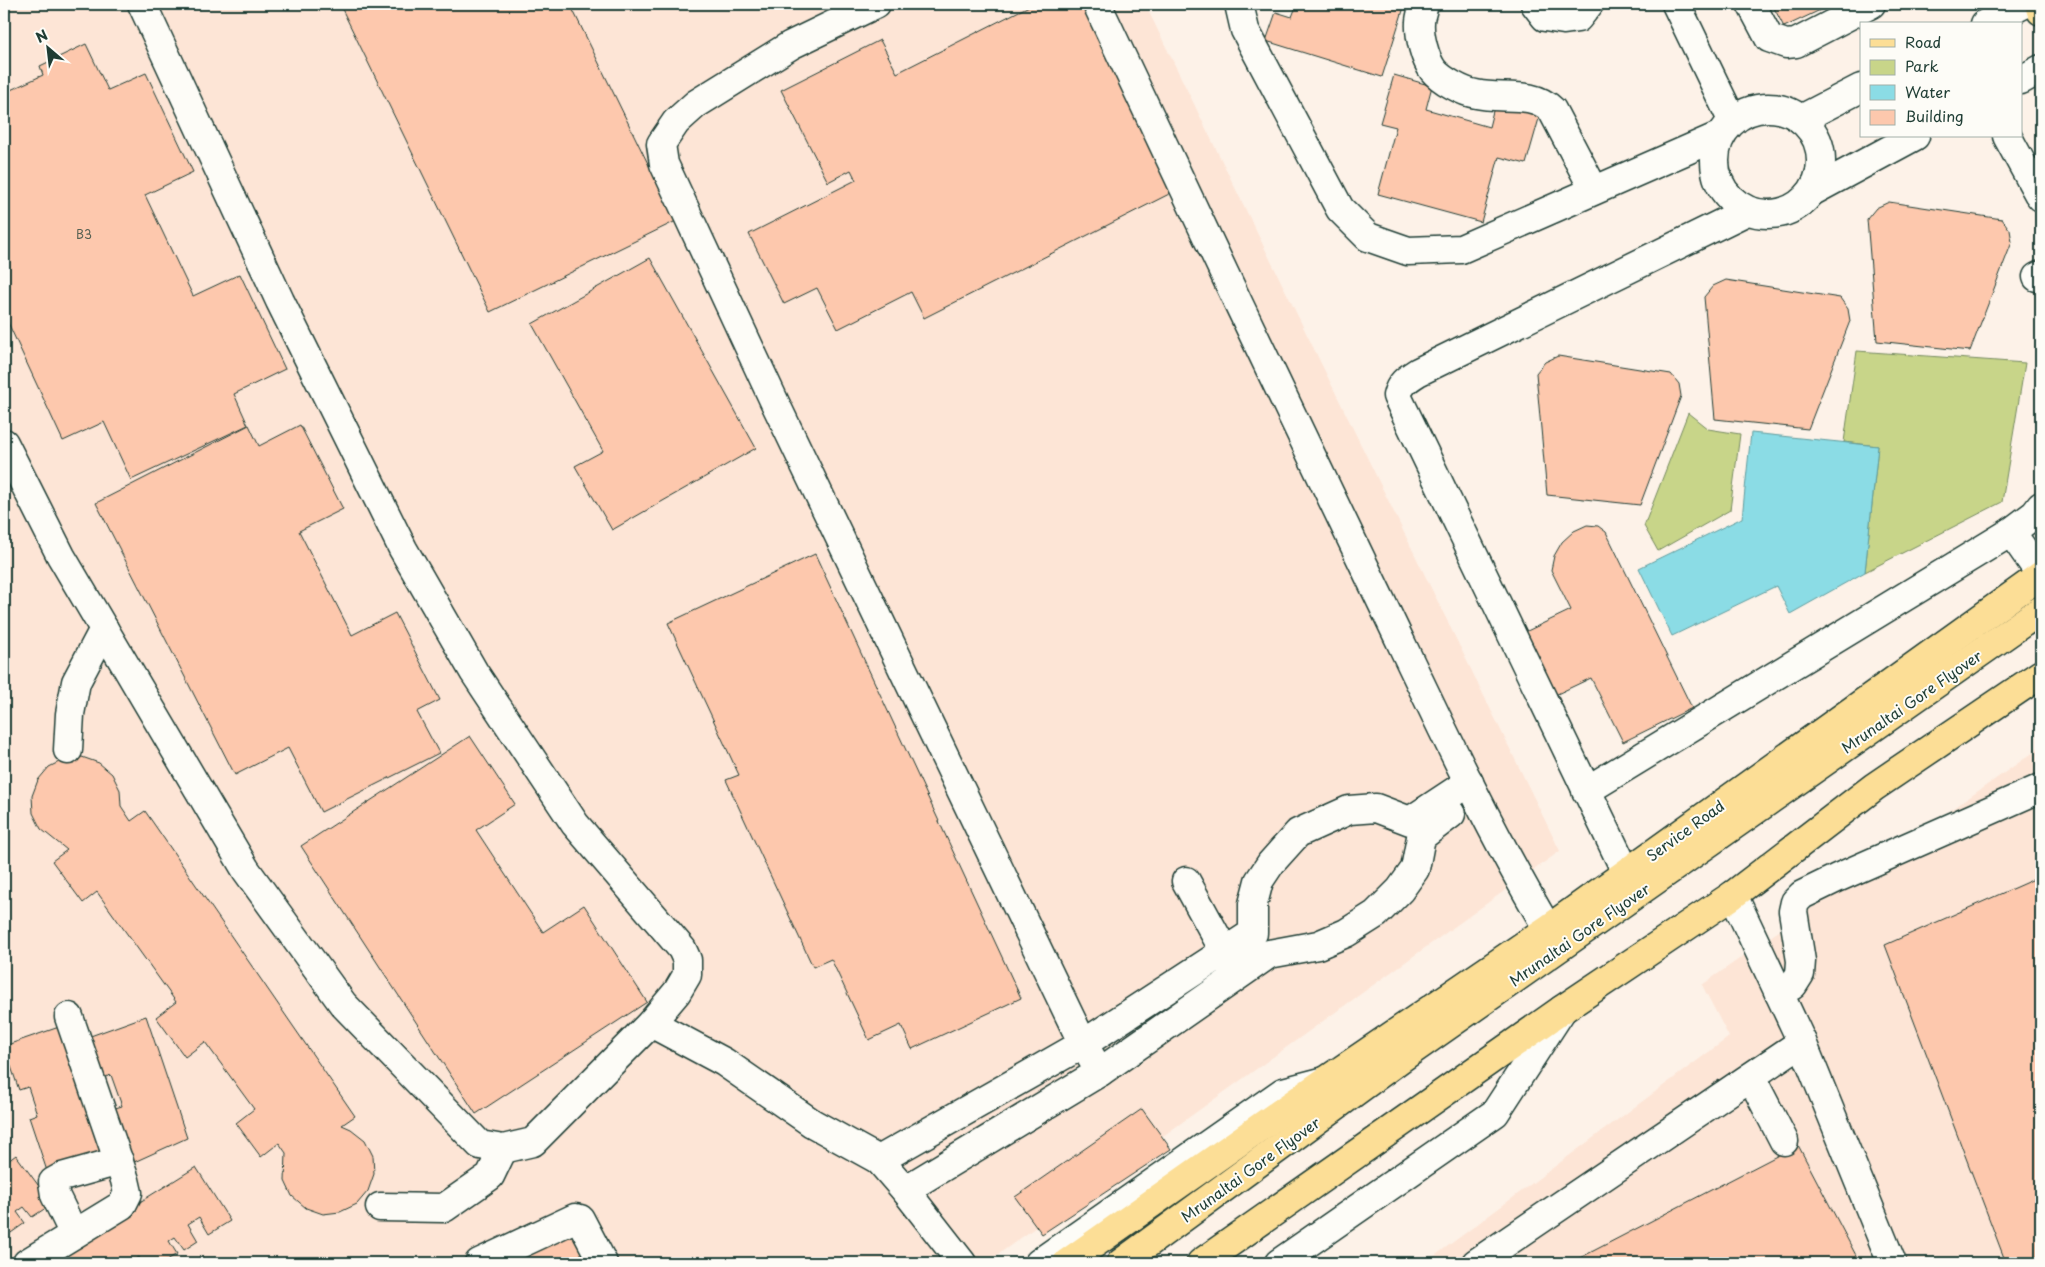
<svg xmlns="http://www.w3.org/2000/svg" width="2045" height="1267" font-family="'Playpen Sans',sans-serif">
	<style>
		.built { fill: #fde5d6 }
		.green { fill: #c8d589; stroke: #74895e }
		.water { fill: #8bdce5; stroke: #609c9e }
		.building { fill: #fdc8ad; stroke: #1f3d34 }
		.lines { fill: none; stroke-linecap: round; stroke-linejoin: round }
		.minor-casing { stroke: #1f3d34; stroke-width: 31 }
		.major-casing { stroke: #1f3d34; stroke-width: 31 }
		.minor { stroke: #fdfcf7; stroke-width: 28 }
		.major { stroke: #fcde96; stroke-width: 28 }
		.labels { text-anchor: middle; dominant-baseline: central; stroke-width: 4; stroke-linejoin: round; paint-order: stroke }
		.number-label { font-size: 12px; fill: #566052 }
		.street-label { font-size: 15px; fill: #1f3d34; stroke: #fdfcf7 }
	</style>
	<rect width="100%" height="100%" fill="#fdf2e8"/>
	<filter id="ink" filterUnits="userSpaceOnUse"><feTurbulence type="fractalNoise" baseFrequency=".02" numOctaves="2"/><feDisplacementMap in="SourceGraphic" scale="10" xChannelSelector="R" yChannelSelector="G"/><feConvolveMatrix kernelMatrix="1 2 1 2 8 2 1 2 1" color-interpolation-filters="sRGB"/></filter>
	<g filter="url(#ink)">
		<!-- built -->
		<g class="built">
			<polygon points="4,4 1145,4 1560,851 986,1263 4,1263"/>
			<polygon points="2041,747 2041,1263 1425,1263 1729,1037 1702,985"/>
		</g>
		<!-- green -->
		<g class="green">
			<polygon points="1857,351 2025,363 2002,502 1865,572 1878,446 1844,442"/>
			<polygon points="1688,413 1708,429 1740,434 1730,510 1658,551 1644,526"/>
		</g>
		<!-- water -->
		<polygon class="water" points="1751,433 1878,446 1865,572 1790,614 1776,586 1672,636 1639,568 1742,518"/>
		<!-- building -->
		<g class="building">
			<polygon points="352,4 570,4 676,221 490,312 342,9"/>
			<polygon points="1033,4 1084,4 1179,189 924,318 911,292 838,329 817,288 784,304 749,234 856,180 851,170 828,182 781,90 880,40 897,73"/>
			<polygon points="1297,4 1405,4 1382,77 1266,41 1276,12 1292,17"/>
			<polygon points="1772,4 1833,4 1784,27"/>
			<polygon points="86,44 108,90 146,73 193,172 145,195 193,296 240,274 285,369 234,394 248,425 131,480 104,422 63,441 4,314 4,93 43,75 40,66"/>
			<polygon points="1394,75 1432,86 1426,109 1489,127 1495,103 1540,115 1526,164 1499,157 1481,222 1378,194 1396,127 1380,123"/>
			<polygon points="1889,202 2002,219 2010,230 2012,242 1970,351 1877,341 1867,219 1876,208"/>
			<polygon points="650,258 756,448 612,530 575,466 603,451 532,324"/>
			<polygon points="1726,280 1840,298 1848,309 1850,321 1808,429 1715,419 1704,297 1713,286"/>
			<polygon points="1558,356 1671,374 1679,384 1681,396 1640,505 1547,495 1536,373 1545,362"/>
			<polygon points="249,425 259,446 300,425 343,509 299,531 352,635 395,613 440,700 417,712 439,753 321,812 288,748 235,775 96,503"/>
			<polygon points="1587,525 1598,526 1606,532 1692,708 1623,742 1591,678 1553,696 1523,633 1571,610 1551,570 1554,556 1562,542 1574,531"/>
			<polygon points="815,554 1021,998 912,1049 901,1025 869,1040 831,959 813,967 726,780 739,775 668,623"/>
			<polygon points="470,736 515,804 476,830 543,932 584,905 647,1002 476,1114 301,846"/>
			<polygon points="82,757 99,763 112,774 120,790 121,806 131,821 145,811 355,1116 342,1125 351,1129 365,1140 373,1156 374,1174 368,1191 357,1204 340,1212 323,1214 306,1208 292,1196 285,1181 286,1153 279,1143 261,1157 236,1123 254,1109 205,1042 185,1057 156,1017 176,1002 97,892 83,903 52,861 67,850 41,829 33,813 32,796 38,780 49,767 65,759"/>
			<polygon points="2041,876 2041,1263 2006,1263 1885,945"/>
			<polygon points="146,1016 187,1138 132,1163 112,1109 122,1106 111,1075 100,1079 85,1038"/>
			<polygon points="62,1026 107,1153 48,1174 29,1117 37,1114 28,1087 19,1090 4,1046"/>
			<polygon points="1142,1109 1171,1149 1042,1234 1015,1197"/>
			<polygon points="1798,1145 1860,1263 1570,1263"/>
			<polygon points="16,1155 52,1204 32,1217 24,1207 17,1212 25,1223 8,1235 4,1229 4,1181 9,1177 4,1170 4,1164"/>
			<polygon points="196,1167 230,1221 209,1234 199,1217 188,1224 198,1241 184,1250 175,1237 169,1241 177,1254 162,1263 143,1263 139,1257 133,1261 134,1263 42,1263"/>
			<polygon points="577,1228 594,1263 504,1263"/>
		</g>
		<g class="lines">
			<!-- minor casing -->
			<g class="minor-casing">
				<g id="minor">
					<polyline points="876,4 791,45 696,104 676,122 661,144 664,164 776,405 1083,1044 1100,1072"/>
					<path d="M1097,4c90,192 181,383 273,574 57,118 111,238 178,351"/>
					<polyline points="1239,4 1245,30 1340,209 1368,237 1408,251 1461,249 1721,135"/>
					<path d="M1424,4c-1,6 -4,12 -4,18 -1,14 5,37 13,48 8,10 30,22 43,24 25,6 56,-4 76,16l42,80"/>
					<polyline points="1535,4 1545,17 1564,20 1578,18 1589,4"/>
					<polyline points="1676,4 1732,120"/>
					<polyline points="1751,4 1769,38 1786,44 1796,43 1871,4"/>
					<polyline points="1985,24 2024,4"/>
					<polyline points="2021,80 2041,69"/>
					<circle cx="1768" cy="161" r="53"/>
					<polyline points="1801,119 1861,88"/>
					<polyline points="2007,136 2038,193 2041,197"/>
					<polyline points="1813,191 1915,136"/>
					<polyline points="2037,277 2041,275"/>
					<polyline points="4,443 61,556 246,870 343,1004 480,1145 503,1149 533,1142 651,1023 677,992 687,975 687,960 682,949 575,824 474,672 403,549 280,301 142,4"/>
					<polyline points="2011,532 2041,575"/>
					<polyline points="68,750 70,714 76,682 104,629"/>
					<polyline points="1586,791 2011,532 2035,514 2041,506"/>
					<path d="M1626,872l-229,-476c3,-13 10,-17 21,-24l329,-161"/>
					<polyline points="1186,881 1233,967"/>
					<polyline points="1733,895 1802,1042 1892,1263"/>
					<polyline points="1779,993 1793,985 1800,974 1801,961 1793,911 1795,902 1802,895 1837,878 2041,788"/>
					<polyline points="651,1023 724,1062 812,1123 879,1160 1083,1044 1253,933 1253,904 1259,881 1271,863 1298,833 1349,810 1376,808 1410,821 1469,782"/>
					<polyline points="1751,1077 1784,1141"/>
					<polyline points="879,1160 905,1190 962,1263"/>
					<polyline points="905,1190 1100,1072 1269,954 1318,945 1346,933 1376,914 1400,890 1415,869 1421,837 1451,814"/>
					<polyline points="380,1207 444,1208 490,1176 503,1149"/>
					<polyline points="74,1234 55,1195 53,1182 62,1177 119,1161"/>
					<polyline points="27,1263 122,1205 128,1193 125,1180 69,1017"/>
					<polyline points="479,1263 575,1218 580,1219 603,1263"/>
					<polyline points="1039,1263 1283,1092 1325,1081"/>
					<polyline points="1279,1263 1495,1113 1562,1010"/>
					<polyline points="1476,1263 1802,1042"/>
				</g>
			</g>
			<!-- major casing -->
			<g class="major-casing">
				<g id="major">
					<polyline points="2039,4 2041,11"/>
					<polyline points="1067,1263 1327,1080 1548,929 2041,575"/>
					<polyline points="1121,1263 1400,1059 2041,610"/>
					<polyline points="1201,1263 1563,1009 1733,895 1874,787 2041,674"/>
				</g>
			</g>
			<!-- minor -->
			<use href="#minor" class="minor"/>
			<!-- major -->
			<use href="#major" class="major"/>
		</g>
	</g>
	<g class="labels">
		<!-- number labels -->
		<g class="number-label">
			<text x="84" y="234">B3</text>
		</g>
		<!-- street labels -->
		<g class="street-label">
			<text transform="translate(1911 701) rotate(-35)">Mrunaltai Gore Flyover</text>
			<text transform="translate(1685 830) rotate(-36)">Service Road</text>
			<text transform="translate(1579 934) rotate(-35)">Mrunaltai Gore Flyover</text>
			<text transform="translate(1250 1169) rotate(-36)">Mrunaltai Gore Flyover</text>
		</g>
	</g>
	<!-- margin -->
	<rect width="2045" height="1267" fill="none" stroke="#fdfcf7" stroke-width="20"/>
	<rect x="10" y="10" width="2025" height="1247" fill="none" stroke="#1f3d34" stroke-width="2" filter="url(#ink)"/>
	<!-- legend -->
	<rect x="1860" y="22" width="162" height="115" fill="#fdfcf7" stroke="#a4b0a9"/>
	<rect x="1870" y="39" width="25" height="8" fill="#fcde96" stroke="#a4b0a9"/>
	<text x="1905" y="48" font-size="15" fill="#1f3d34">Road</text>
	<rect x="1870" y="60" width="25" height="15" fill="#c8d589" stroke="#a4b0a9"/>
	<text x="1905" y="72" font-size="15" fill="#1f3d34">Park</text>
	<rect x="1870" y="85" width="25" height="15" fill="#8bdce5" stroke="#a4b0a9"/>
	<text x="1905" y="98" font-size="15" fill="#1f3d34">Water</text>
	<rect x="1870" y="110" width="25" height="15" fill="#fdc8ad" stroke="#a4b0a9"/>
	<text x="1905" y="122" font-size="15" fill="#1f3d34">Building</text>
	<!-- north arrow -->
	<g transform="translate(48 48) rotate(332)" stroke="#fdfcf7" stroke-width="4" paint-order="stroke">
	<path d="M0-4L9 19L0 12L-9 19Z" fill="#1f3d34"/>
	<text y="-8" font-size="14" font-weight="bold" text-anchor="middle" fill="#1f3d34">N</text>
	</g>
</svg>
